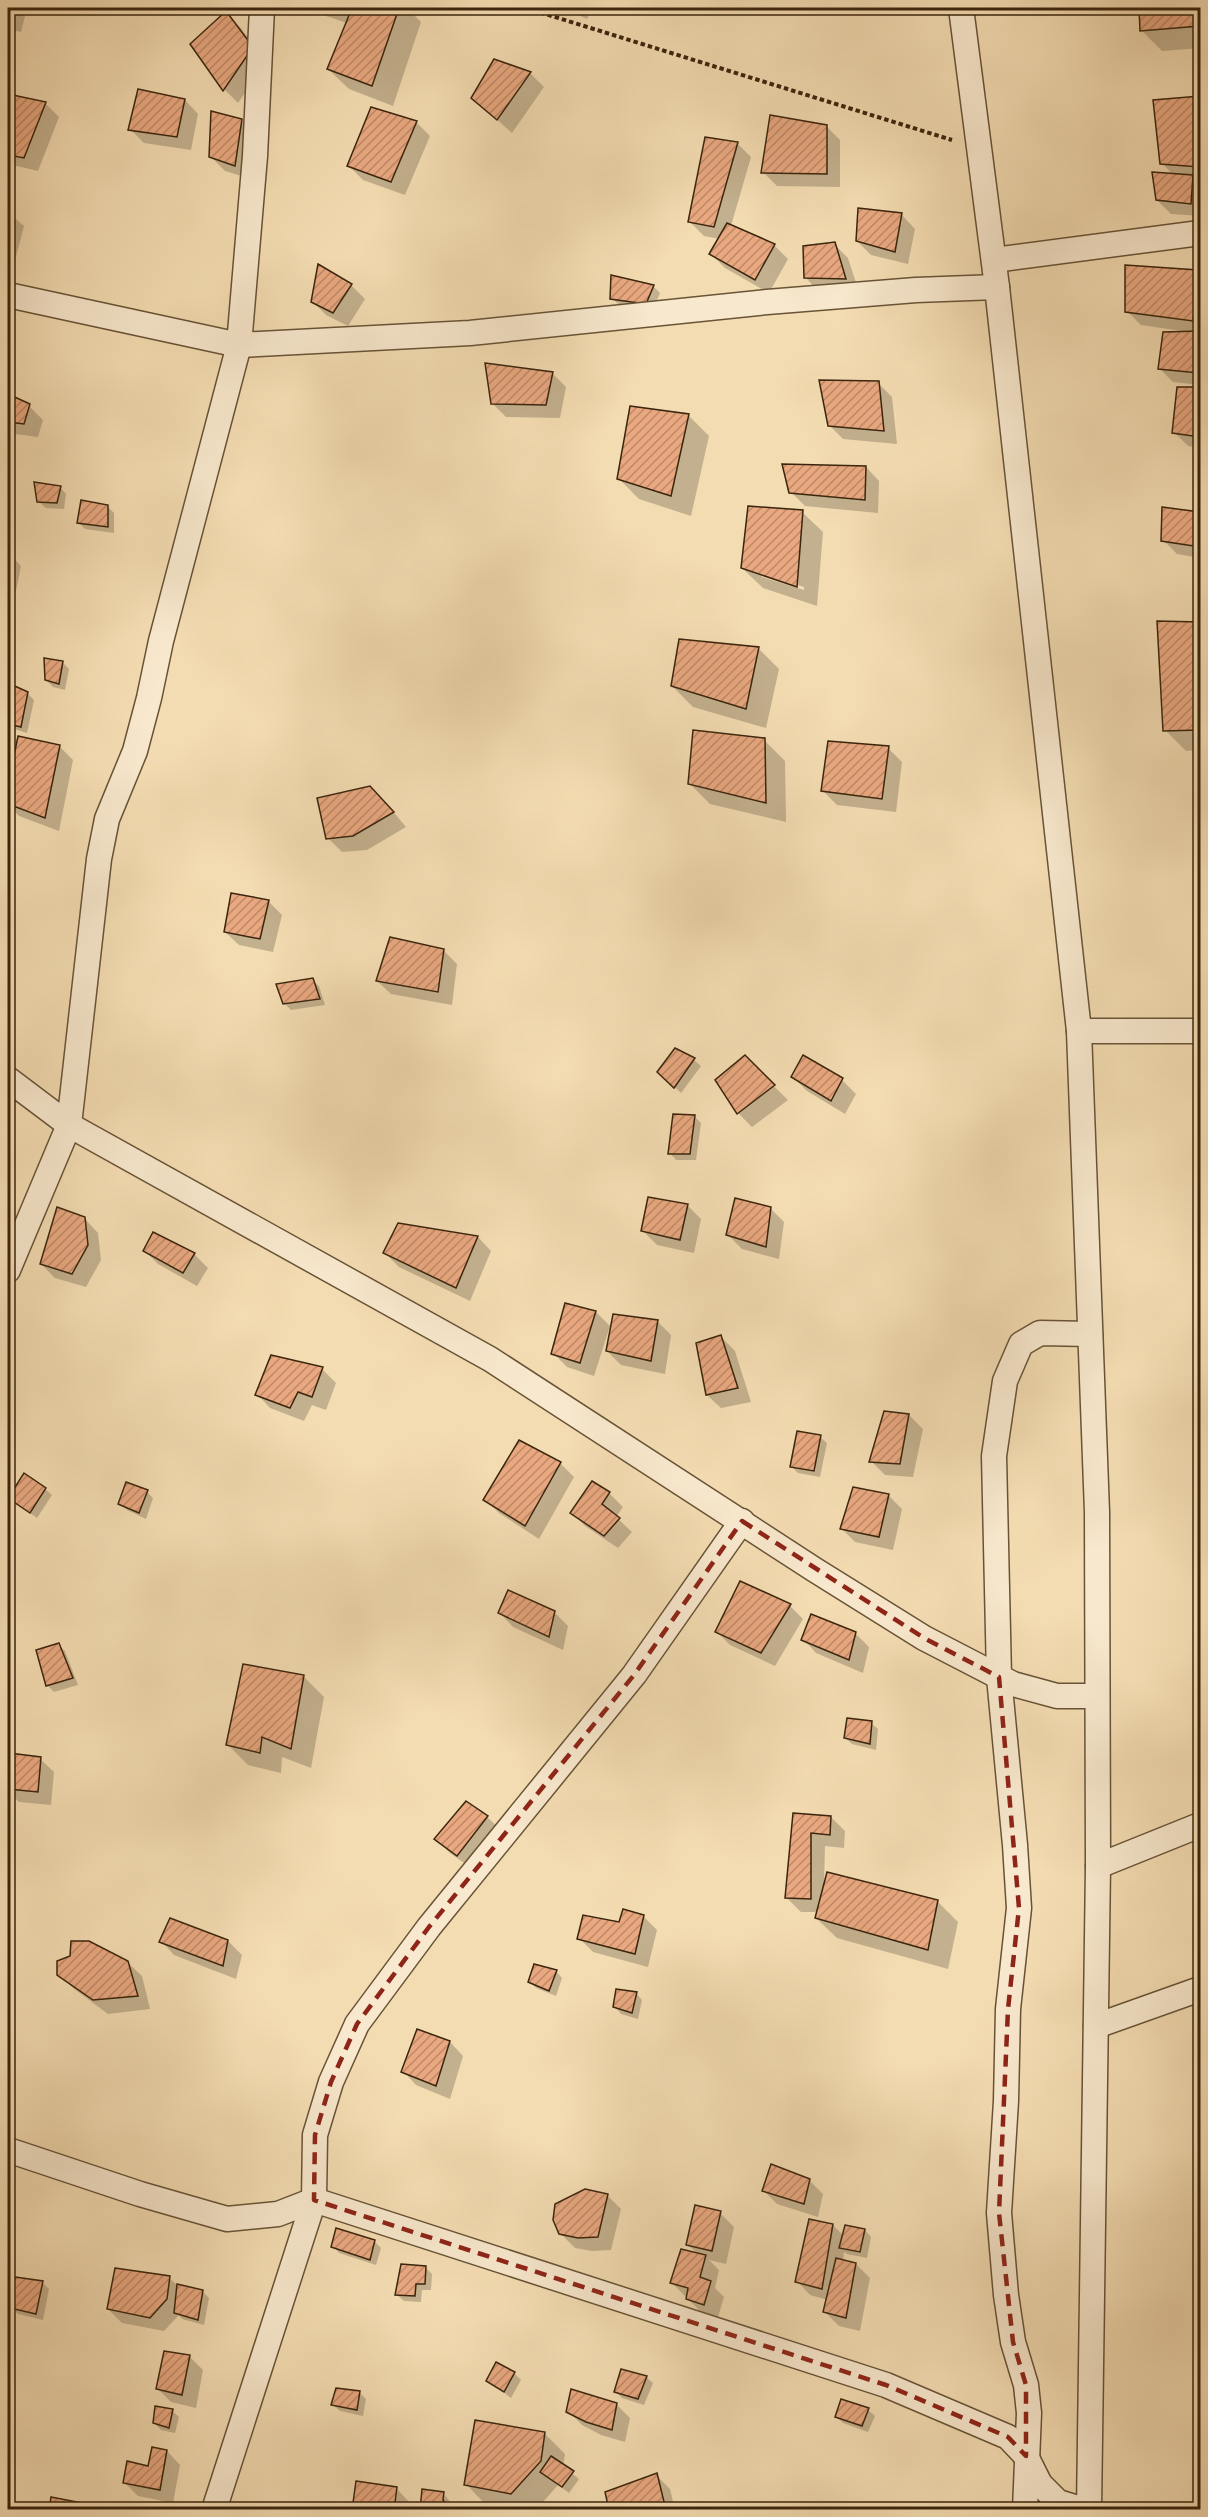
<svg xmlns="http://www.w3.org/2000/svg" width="1208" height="2517" font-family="Cardo,serif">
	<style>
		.shadow { fill: #0003; fill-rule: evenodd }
		.building { fill: url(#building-hatch); stroke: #3a250d; stroke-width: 1.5 }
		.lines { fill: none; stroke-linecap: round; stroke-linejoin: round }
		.street-casing { stroke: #685336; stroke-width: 27 }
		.path { stroke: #3a250d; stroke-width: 4; stroke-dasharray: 4.5 3; stroke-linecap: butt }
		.street { stroke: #f8e8cd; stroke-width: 24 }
		.marked { fill: none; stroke: #8f2418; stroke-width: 4.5; stroke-dasharray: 12 8; stroke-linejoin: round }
	</style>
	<defs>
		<pattern id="building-hatch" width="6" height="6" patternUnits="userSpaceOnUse" patternTransform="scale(1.5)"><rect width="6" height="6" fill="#e9a880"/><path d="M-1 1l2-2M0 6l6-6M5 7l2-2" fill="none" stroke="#be8967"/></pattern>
	</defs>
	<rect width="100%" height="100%" fill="#f4dcb2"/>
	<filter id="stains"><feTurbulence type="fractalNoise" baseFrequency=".00333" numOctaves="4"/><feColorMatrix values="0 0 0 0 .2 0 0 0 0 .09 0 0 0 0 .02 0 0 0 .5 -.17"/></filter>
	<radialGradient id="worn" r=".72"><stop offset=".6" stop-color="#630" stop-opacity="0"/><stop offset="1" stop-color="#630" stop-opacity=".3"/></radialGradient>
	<!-- shadow -->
	<g class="shadow">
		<polygon points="8,8 27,8 21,32 8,29"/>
		<polygon points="302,8 407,8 421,22 393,106 349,89 328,69 347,23"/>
		<polygon points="564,8 592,8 587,19"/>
		<polygon points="1141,8 1200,8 1200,48 1162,51 1141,30"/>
		<polygon points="226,13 240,27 266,62 238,103 225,90 192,44"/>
		<polygon points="495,61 531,74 544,87 512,133 472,97"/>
		<polygon points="8,95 45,103 59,117 38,171 8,164"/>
		<polygon points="1200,98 1200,216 1171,214 1157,200 1173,175 1162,163 1154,102"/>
		<polygon points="185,100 198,114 191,150 144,143 130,129"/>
		<polygon points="242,121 256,134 248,178 225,171 211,157"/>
		<polygon points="416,122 430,136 405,195 363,180 349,166"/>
		<polygon points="826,126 840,140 840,187 777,186 763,172"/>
		<polygon points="737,143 751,157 731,226 774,245 788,259 769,293 725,268 711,254 720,239 704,236 690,222"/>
		<polygon points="8,212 24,226 14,264 8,262"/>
		<polygon points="902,215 915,229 908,264 871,255 857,241"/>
		<polygon points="834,244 848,258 859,292 819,292 806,278"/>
		<polygon points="319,266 351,285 365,299 348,326 326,315 312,301"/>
		<polygon points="1197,272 1200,275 1200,385 1173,382 1159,368 1182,331 1141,325 1127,311"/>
		<polygon points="653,286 660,293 653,310 619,305 612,298"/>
		<polygon points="552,373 566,387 560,418 506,417 492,403"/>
		<polygon points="878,383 892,397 897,444 843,439 829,425"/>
		<polygon points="1179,389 1200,389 1200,448 1188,446 1174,432"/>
		<polygon points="8,396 29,406 43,420 38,437 8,433"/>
		<polygon points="688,415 709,436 691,516 639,499 618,478"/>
		<polygon points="866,467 879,481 878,513 805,506 791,492"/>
		<polygon points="8,479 11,483 8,513"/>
		<polygon points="60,487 66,494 64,509 46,508 39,502"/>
		<polygon points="107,506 114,513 114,533 85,529 78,522"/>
		<polygon points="1163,509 1200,513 1200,558 1177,554 1163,540"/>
		<path d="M802,512l21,20 -6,74 -54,-18 -21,-20zM762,574l42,13v3l-42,-13z"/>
		<polygon points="8,552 21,566 16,591 8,590"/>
		<polygon points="1159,623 1200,623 1200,750 1186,751 1165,730"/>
		<polygon points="759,649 779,669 766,728 693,707 672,686"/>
		<polygon points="46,660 63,663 69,669 65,690 53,687 46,680"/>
		<polygon points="8,685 27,693 34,700 27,733 8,727"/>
		<polygon points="19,737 59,746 73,760 59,831 19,816 8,805 8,792"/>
		<polygon points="764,740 785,761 786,822 710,804 689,783"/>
		<polygon points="888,748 902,762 896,812 837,805 823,791"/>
		<polygon points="384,801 406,827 367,850 342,852 328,838"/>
		<polygon points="268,901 282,915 273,952 239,945 225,932"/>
		<polygon points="443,950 457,964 452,1005 391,994 377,981"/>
		<polygon points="312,980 319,986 325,1005 291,1010 284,1003"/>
		<polygon points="675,1050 694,1060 701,1066 681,1093 659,1072"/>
		<polygon points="745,1058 788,1100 752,1127 738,1113 717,1080"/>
		<polygon points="793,1077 842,1080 856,1094 845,1114 807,1091"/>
		<polygon points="694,1116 701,1123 696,1160 676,1160 670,1153"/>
		<polygon points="687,1205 701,1219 694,1253 657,1245 643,1231"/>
		<polygon points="770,1208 784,1222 779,1259 742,1249 728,1235"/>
		<polygon points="84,1218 98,1233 101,1260 86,1287 55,1278 41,1264"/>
		<polygon points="399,1225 478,1237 491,1251 470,1301 399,1267 385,1253"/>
		<polygon points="145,1251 194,1254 208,1268 197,1286 158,1264"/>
		<polygon points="566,1305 596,1312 610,1326 594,1376 567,1367 553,1353"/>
		<polygon points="657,1321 671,1335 665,1374 621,1365 607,1351"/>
		<polygon points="721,1337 735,1351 751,1402 721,1408 707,1395"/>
		<polygon points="322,1369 336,1383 326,1410 312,1405 304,1421 270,1408 257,1394"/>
		<polygon points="885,1413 909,1415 923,1429 913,1477 885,1475 871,1461"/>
		<polygon points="820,1437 827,1443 820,1477 798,1473 792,1467"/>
		<polygon points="560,1463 574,1477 539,1539 499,1513 485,1499"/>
		<polygon points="45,1489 52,1495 37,1518 10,1498"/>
		<polygon points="147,1492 153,1498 146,1519 127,1510 120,1504"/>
		<polygon points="609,1493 623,1507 616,1517 632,1532 618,1548 585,1526 572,1513"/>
		<polygon points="888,1495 902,1509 893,1550 855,1542 842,1529"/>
		<polygon points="790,1606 803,1619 775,1666 730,1645 716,1631"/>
		<polygon points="554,1612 568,1626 563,1650 513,1627 500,1613"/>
		<polygon points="855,1633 869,1647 863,1673 816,1653 803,1639"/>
		<polygon points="58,1645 65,1651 78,1685 54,1692 47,1685"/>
		<polygon points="303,1676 324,1697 311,1768 282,1757 281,1773 248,1765 227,1744"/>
		<polygon points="871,1723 878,1729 876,1750 852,1744 845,1738"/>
		<polygon points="10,1755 40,1759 54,1772 51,1805 19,1802 8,1791"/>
		<polygon points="794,1814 831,1817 845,1831 844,1848 825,1846 824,1885 937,1901 958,1922 948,1969 837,1938 816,1918 818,1912 801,1912 787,1898"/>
		<polygon points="487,1817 501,1830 471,1868 450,1853 436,1839"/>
		<polygon points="643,1916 657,1930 648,1967 593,1952 579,1938"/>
		<polygon points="161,1941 228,1941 242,1955 236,1979 174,1955"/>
		<polygon points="127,1962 142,1976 150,2009 108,2014 73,1988 59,1974"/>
		<polygon points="556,1971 562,1978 556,1996 536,1988 529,1981"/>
		<polygon points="636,1993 642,2000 638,2019 621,2014 615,2007"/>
		<polygon points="450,2042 463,2056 450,2099 416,2085 403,2071"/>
		<polygon points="1200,2078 1200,2094 1198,2091"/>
		<polygon points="809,2180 823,2194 818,2217 777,2204 763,2190"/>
		<polygon points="607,2195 621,2209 611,2250 592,2251 575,2248 561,2234"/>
		<polygon points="720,2213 734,2227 726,2264 709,2260 719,2270 715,2288 724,2297 718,2317 701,2312 672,2283 698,2254 688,2245"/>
		<polygon points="833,2225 844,2236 865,2230 871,2237 867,2258 847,2254 844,2252 843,2261 856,2264 870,2278 860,2331 839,2326 825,2312 828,2300 810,2295 797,2281"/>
		<polygon points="374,2241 381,2248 376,2265 339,2253 333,2246"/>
		<polygon points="425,2267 432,2274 431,2290 422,2290 421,2302 404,2301 397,2295"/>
		<polygon points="169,2278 177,2285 203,2292 209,2298 204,2325 182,2319 179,2315 164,2331 122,2323 108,2309"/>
		<polygon points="42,2282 49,2289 43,2320 18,2314 11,2308"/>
		<polygon points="190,2357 203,2370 196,2408 171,2402 158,2389"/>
		<polygon points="497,2364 515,2374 521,2380 511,2398 488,2380"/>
		<polygon points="646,2377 653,2383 644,2405 622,2398 616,2392"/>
		<polygon points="359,2392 366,2399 363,2416 340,2411 333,2405"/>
		<polygon points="842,2401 868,2410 875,2416 868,2432 843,2423 837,2417"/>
		<polygon points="616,2404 630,2418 625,2442 601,2435 582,2425 568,2411"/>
		<polygon points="172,2411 179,2417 175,2433 161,2430 154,2423"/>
		<polygon points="544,2433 565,2454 563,2466 579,2479 569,2493 558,2485 536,2510 509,2510 486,2505 466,2484"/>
		<polygon points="167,2451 180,2465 173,2503 138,2496 124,2482 149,2467"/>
		<polygon points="656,2475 670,2489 675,2510 611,2510"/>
		<polygon points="397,2489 410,2503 409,2510 353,2510"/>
		<polygon points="443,2493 457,2510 421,2510"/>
	</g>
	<!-- building -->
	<g class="building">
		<polygon points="352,8 399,8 372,86 327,69"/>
		<polygon points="1139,8 1200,8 1200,26 1140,31"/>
		<polygon points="226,11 253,47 223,91 190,44"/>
		<polygon points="494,59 531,72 497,120 471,98"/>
		<polygon points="138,89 185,99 177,137 128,130"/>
		<polygon points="8,94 46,102 24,158 8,155"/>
		<polygon points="1200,96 1200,167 1160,164 1153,100"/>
		<polygon points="371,107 417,121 391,182 347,166"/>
		<polygon points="211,111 242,119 235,166 209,157"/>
		<polygon points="770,115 827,125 827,174 761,173"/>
		<polygon points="705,137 738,142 714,227 688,222"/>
		<polygon points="1152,172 1193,175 1191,204 1156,200"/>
		<polygon points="858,208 902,213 895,252 856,241"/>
		<polygon points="727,223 775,244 755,280 709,254"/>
		<polygon points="835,242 846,279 804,278 803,246"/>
		<polygon points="318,264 352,284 333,313 311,302"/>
		<polygon points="1125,265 1198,270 1193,321 1125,312"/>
		<polygon points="611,275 654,285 646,304 610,299"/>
		<polygon points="1200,331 1199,373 1158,369 1163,332"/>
		<polygon points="485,363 553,372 546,405 491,404"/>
		<polygon points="819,380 879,381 884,431 828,426"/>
		<polygon points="1177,387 1200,387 1200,437 1172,433"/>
		<polygon points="8,394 30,404 24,424 8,422"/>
		<polygon points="630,406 689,414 671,496 617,479"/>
		<polygon points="782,464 866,466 865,500 789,493"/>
		<polygon points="34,482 61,486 57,503 37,502"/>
		<polygon points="81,500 108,505 108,527 77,523"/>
		<polygon points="748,506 803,510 797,587 741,568"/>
		<polygon points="1162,507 1200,512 1200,547 1161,541"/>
		<polygon points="1157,621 1200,622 1200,730 1163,731"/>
		<polygon points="679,639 759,647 746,709 671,686"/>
		<polygon points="44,658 63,661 59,684 45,680"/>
		<polygon points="8,683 28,692 21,727 8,724"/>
		<polygon points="693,730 765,738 766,803 688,784"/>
		<polygon points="18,736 60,745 45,818 8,804 8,785"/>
		<polygon points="828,741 889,746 882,799 821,791"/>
		<polygon points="370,786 394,812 353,836 326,839 317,798"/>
		<polygon points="231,893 269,900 260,939 224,932"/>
		<polygon points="390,937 444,949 438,992 376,981"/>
		<polygon points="313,978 320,999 283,1004 276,984"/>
		<polygon points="675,1048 695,1058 674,1088 657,1072"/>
		<polygon points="745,1055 775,1085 737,1114 715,1080"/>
		<polygon points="803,1055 843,1078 831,1101 791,1077"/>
		<polygon points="673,1114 695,1115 690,1154 668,1154"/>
		<polygon points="648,1197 688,1204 680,1240 641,1231"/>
		<polygon points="735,1198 771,1207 766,1247 726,1235"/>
		<polygon points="57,1207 85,1217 88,1245 72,1274 40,1264"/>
		<polygon points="398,1223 478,1236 456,1288 383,1253"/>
		<polygon points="153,1232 195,1253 183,1273 143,1251"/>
		<polygon points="565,1303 596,1311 580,1363 551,1354"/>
		<polygon points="613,1314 658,1320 651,1361 606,1351"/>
		<polygon points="721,1335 738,1388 706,1395 696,1343"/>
		<polygon points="271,1355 323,1367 312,1397 298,1392 290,1408 255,1395"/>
		<polygon points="884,1411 909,1414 900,1464 869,1462"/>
		<polygon points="797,1431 821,1435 814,1471 790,1467"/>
		<polygon points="519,1440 561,1462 525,1526 483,1500"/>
		<polygon points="24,1473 46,1488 30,1513 8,1498"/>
		<polygon points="592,1481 610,1492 602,1504 620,1518 604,1536 570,1513"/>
		<polygon points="126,1482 148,1490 139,1513 118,1504"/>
		<polygon points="853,1487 889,1494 879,1537 840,1529"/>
		<polygon points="740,1581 791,1604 761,1653 715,1632"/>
		<polygon points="508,1590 555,1611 549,1637 498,1613"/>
		<polygon points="811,1614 856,1632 849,1660 801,1640"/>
		<polygon points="59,1643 73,1678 46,1686 36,1650"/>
		<polygon points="243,1664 304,1675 291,1749 262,1737 260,1753 226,1745"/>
		<polygon points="847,1718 872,1721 870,1744 844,1738"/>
		<polygon points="9,1753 41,1757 38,1792 8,1789"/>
		<polygon points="466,1801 488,1816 457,1856 434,1839"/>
		<polygon points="793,1813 831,1816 830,1835 811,1833 811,1899 785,1898"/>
		<polygon points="827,1872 938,1900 928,1950 815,1918"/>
		<polygon points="623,1909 644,1915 635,1954 577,1939 583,1915 619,1922"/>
		<polygon points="170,1918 228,1940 223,1966 159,1942"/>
		<polygon points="71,1941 89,1941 128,1961 138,1996 93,2000 57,1975 57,1961 70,1956"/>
		<polygon points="534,1964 557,1970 549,1991 528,1982"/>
		<polygon points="616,1989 637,1992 632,2013 613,2007"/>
		<polygon points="417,2029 450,2041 436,2086 401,2072"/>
		<polygon points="771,2164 810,2179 804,2204 762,2191"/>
		<polygon points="585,2189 608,2194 598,2237 578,2238 559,2234 553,2220 555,2204"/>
		<polygon points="695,2205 721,2211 712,2251 686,2245"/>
		<polygon points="809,2219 833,2224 822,2289 795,2282"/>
		<polygon points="845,2225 865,2229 860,2252 839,2248"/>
		<polygon points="336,2228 375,2240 370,2260 331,2247"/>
		<polygon points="681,2249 706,2255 700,2277 711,2281 704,2305 686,2299 688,2288 670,2283"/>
		<polygon points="836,2258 856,2263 846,2318 823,2312"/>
		<polygon points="401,2264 426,2266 425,2284 416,2284 415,2296 395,2295"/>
		<polygon points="115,2268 170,2276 167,2299 150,2318 107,2309"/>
		<polygon points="15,2277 43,2281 36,2314 10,2308"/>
		<polygon points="177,2284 203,2290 198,2320 174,2313"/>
		<polygon points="164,2351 190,2355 182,2395 156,2389"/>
		<polygon points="496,2362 515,2372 504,2392 486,2381"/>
		<polygon points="621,2369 647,2376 638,2399 614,2392"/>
		<polygon points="336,2388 360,2391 357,2410 331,2405"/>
		<polygon points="571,2389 617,2403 612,2430 586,2422 566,2412"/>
		<polygon points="841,2399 869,2408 862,2426 835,2417"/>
		<polygon points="155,2406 173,2409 169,2428 153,2423"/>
		<polygon points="475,2420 545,2432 541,2461 511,2494 464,2485"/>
		<polygon points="152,2447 167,2450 160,2490 123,2483 127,2461 148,2466"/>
		<polygon points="551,2456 574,2471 562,2487 540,2472"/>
		<polygon points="657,2473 666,2510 609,2510 605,2492"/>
		<polygon points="356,2481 397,2487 394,2510 352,2510"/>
		<polygon points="422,2489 444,2492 443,2499 447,2510 420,2510"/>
		<polygon points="51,2497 88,2504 87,2510 49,2510"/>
	</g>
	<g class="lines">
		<!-- street casing -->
		<g class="street-casing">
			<g id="street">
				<polyline points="961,8 997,287 1079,1031 1097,1512 1098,1866 1089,2510"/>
				<polyline points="994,260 1200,233"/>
				<polyline points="8,295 239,345 470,333 767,302 916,290 997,287"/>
				<polyline points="1079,1031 1200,1031"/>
				<polyline points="8,1079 69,1125 490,1359 815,1570 924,1638 1013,1684 1057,1696 1096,1696"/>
				<polyline points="8,1270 69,1125 99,859 107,819 135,751 149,698 161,641 239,345 255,156 262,8"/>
				<polyline points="1098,1866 1200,1825"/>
				<polyline points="1096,2026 1200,1989"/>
				<polyline points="8,2150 140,2194 227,2219 278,2214 314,2200 886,2385 1008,2437 1026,2456 1040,2484 1058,2502 1084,2510"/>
				<polyline points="214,2510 314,2200 315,2135 331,2082 357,2024 429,1927 634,1675 742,1521"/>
				<polyline points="1025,2510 1029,2413 1026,2385 1013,2342 1006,2295 999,2213 1006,2101 1008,2009 1019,1908 1015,1845 999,1677 994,1456 1005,1381 1021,1344 1040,1333 1090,1334"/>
			</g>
		</g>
		<!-- path -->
		<polyline class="path" points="526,8 952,140"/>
		<!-- street -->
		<use href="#street" class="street"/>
	</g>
	<!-- marked area -->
	<path class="marked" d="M742,1521l182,117 75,39 20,231 -11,101 -9,204 14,129 13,43v71l-18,-19 -122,-52 -572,-185 1,-65 16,-53 26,-58 72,-97 205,-252z"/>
	<!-- margin -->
	<rect width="1208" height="2517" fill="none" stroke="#f4dcb2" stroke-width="30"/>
	<rect x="9" y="9" width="1190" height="2499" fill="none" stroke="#3a250d" stroke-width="3"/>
	<rect x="15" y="15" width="1178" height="2487" fill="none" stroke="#3a250d" stroke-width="1.5"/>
	<rect width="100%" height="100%" filter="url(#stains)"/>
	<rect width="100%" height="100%" fill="url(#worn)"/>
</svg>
